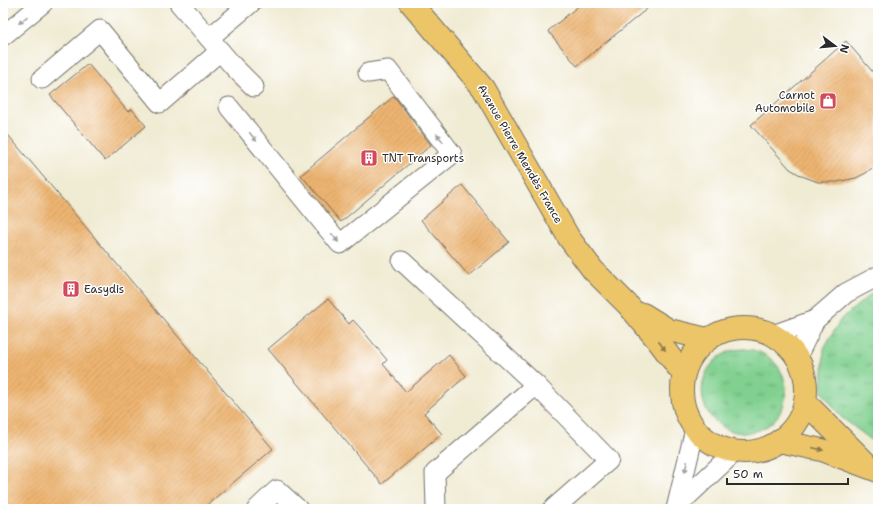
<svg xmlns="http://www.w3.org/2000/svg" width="881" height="512" font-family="'Shantell Sans',sans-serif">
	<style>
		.grass { fill: url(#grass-tufts); stroke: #567e5e }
		.building { fill: url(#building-hatch) }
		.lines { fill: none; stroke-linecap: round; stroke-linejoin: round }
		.minor-casing { stroke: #706e66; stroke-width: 21 }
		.major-casing { stroke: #706e66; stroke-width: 24 }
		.minor { stroke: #fff; stroke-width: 19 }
		.major { stroke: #edc569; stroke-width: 22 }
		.oneway { fill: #a0a0a0 }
		.oneway2 { fill: #8c784a }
		.labels { text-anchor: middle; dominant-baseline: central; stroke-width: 3; stroke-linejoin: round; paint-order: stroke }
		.poi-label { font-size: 11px; fill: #2b2b2b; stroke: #fff; text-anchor: start }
		.street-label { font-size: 11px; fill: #2b2b2b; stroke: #fff }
	</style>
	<defs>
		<pattern id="grass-tufts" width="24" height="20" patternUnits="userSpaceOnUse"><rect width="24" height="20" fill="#81d090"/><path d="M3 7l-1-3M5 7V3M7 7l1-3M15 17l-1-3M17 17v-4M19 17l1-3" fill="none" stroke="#6aa976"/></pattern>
		<pattern id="building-hatch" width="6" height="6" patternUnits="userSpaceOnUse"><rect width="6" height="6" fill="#edb471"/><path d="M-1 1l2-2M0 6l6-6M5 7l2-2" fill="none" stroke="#cb9b62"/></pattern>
	</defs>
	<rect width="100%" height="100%" fill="#fff"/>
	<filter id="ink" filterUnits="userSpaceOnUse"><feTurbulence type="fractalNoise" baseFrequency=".025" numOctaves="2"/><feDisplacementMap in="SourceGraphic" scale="8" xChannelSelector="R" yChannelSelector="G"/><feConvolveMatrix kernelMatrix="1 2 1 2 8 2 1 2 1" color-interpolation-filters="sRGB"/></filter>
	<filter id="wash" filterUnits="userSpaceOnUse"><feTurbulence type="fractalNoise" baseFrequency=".012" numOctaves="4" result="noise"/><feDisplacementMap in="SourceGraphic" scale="16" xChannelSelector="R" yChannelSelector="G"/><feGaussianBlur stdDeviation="0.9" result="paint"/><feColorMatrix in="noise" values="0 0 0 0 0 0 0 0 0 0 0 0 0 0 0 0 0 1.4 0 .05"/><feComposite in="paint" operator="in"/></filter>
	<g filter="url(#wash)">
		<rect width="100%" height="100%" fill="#f0ebd3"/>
		<!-- grass -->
		<g class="grass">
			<polygon points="878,288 878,445 841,417 822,392 824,348 841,319"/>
			<circle cx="744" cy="391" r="42"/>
		</g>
		<g id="blocks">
			<!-- building -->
			<g class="building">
				<polygon points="582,3 654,3 577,66 548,31"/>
				<polygon points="846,41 878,78 878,163 866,173 856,178 837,182 818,182 802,176 790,169 751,125"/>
				<polygon points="88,64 128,112 132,109 146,126 105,161 50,95"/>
				<polygon points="394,96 431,145 341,222 301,175"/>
				<polygon points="3,129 273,449 202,509 3,509"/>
				<polygon points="462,185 509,242 469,276 421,220"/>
				<polygon points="328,299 349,324 353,320 363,331 387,360 383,364 406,392 449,355 466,376 424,413 442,434 382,484 268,349"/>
			</g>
		</g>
	</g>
	<g filter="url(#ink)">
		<use href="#blocks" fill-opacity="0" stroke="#706e66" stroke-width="1"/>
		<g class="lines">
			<!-- minor casing -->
			<g class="minor-casing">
				<g id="minor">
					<polyline points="179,3 233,66 254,87"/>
					<polyline points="3,36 43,3"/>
					<polyline points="209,38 251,3"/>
					<polyline points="42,79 100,30 160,103 220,51"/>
					<polyline points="229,107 340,244 452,154 388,70 368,73"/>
					<polyline points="402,261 536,385 609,460 553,509"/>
					<polyline points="773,335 815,320"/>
					<polyline points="797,357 815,320 846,293 878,276"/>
					<polyline points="677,506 728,458 732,451"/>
					<polyline points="257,509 277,490 298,509"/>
					<polyline points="436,509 435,473 536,385"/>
					<polyline points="676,509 695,429"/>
				</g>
			</g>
			<!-- major casing -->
			<g class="major-casing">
				<g id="major">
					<polyline points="411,3 483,88 569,238 593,270 628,305 659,342 677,366 684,371"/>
					<polyline points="643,314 669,330 707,339"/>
					<circle cx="744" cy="390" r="62"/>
					<polyline points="805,402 867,464"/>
					<polyline points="779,441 822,450 878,471"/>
				</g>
			</g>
			<!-- minor -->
			<use href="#minor" class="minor"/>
			<!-- major -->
			<use href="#major" class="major"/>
		</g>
		<!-- one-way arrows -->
		<defs><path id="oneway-solid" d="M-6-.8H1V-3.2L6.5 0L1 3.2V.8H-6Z"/></defs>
		<g class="oneway">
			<use href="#oneway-solid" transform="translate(23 20) rotate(140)"/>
			<use href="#oneway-solid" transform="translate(253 137) rotate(51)"/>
			<use href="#oneway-solid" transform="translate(440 138) rotate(-127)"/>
			<use href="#oneway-solid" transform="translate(335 238) rotate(51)"/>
			<use href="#oneway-solid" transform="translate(686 467) rotate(103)"/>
		</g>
		<g class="oneway2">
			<use href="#oneway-solid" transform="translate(662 346) rotate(53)"/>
			<use href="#oneway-solid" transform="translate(818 449) rotate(14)"/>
		</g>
	</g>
	<!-- icons -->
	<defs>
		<g id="shop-square" transform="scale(0.9)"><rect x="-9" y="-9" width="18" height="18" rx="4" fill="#d1495b" stroke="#fff"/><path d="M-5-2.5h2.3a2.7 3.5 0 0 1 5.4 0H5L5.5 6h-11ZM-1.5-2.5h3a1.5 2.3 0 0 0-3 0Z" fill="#fff"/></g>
		<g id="building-square" transform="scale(0.9)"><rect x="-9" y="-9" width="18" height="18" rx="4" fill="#d1495b" stroke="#fff"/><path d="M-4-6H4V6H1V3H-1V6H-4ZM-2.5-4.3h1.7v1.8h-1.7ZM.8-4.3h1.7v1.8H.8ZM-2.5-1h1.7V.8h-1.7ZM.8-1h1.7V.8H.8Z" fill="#fff"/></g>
	</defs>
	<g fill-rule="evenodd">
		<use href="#shop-square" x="828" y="101"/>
		<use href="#building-square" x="369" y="158"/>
		<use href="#building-square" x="71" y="289"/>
	</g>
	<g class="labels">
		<!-- poi labels -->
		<g class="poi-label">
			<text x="815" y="95" text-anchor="end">Carnot<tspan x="815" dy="13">Automobile</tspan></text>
			<text x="382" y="158">TNT Transports</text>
			<text x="84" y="289">Easydis</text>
		</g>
		<!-- street labels -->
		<g class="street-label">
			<text transform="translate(520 154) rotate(60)">Avenue Pierre Mendès France</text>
		</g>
	</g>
	<!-- margin -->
	<rect width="881" height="512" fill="none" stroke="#fff" stroke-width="16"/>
	<!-- north arrow -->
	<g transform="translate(835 46) rotate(106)" stroke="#ffffff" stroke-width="3" paint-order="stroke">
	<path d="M0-3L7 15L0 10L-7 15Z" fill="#2b2b2b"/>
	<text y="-6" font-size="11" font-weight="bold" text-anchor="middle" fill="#2b2b2b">N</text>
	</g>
	<!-- scale -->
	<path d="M727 478v6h121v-6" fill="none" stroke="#2b2b2b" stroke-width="2"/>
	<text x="733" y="478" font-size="12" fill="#2b2b2b" stroke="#ffffff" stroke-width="3" paint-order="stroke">50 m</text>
</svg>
